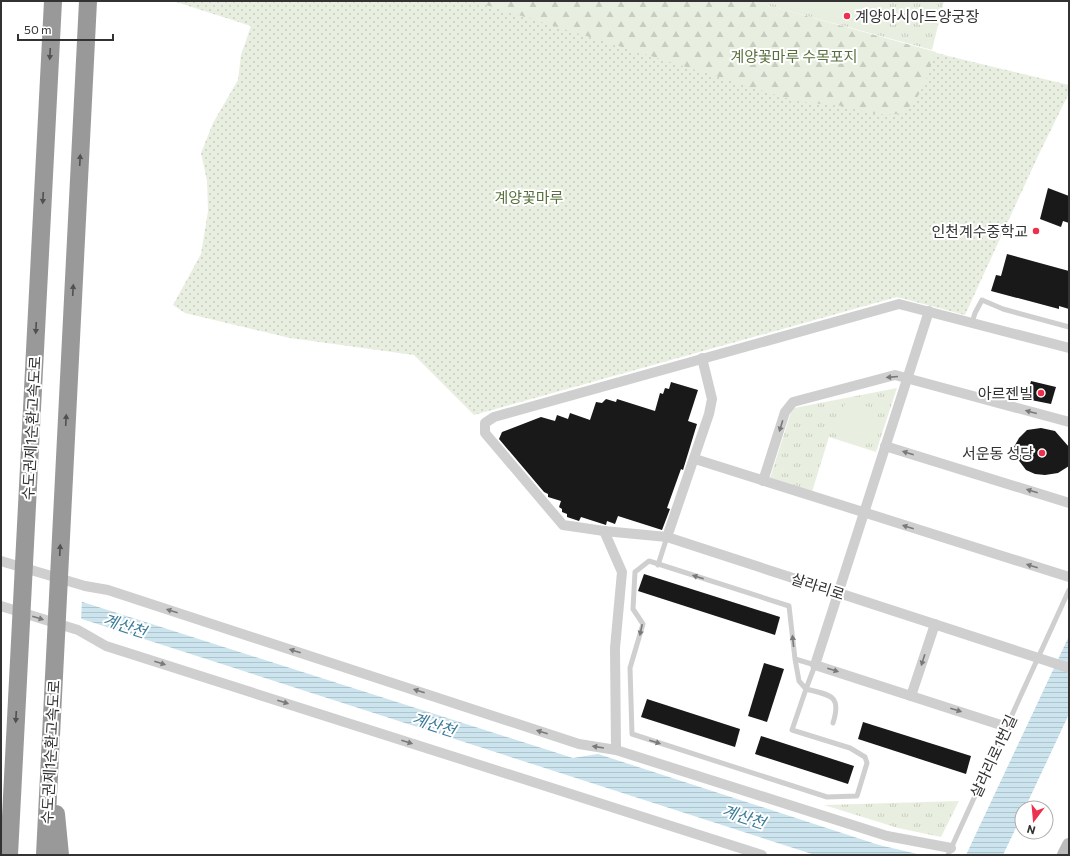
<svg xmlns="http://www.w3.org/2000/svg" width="1070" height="856" font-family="Commissioner,'Noto Sans KR',sans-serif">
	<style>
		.grass { fill: url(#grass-dots) }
		.forest { fill: url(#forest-firs) }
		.park { fill: url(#park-tufts) }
		.pitch { fill: #e9efe0 }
		.water { fill: url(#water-rules) }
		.pier { fill: #fff }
		.building { fill: #191919 }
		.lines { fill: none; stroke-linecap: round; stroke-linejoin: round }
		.service { stroke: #cfcfcf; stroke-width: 5 }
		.minor { stroke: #cfcfcf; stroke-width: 10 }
		.secondary { stroke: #bcbcbc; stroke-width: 14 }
		.motorway { stroke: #999; stroke-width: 18 }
		.oneway { fill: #515151 }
		.oneway2 { fill: #797979 }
		.poi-dot { fill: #ec304d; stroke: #fff; stroke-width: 1.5 }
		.labels { text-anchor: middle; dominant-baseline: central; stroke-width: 4; stroke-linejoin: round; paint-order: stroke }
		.poi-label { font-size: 15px; fill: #323232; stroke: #fff; text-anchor: end }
		.park-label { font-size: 15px; fill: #59703c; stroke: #fff }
		.street-label { font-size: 15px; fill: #323232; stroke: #fff }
		.water-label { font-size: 16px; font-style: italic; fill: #3b7b98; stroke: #fff }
	</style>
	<defs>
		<pattern id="grass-dots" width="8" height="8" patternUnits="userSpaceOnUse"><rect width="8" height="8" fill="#e9efe0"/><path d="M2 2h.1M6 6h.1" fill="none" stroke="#c8cdc1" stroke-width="1.8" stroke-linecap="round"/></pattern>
		<pattern id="forest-firs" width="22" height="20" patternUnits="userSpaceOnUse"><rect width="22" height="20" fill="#e9efe0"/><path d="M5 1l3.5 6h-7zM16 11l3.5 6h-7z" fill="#c8cdc1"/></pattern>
		<pattern id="park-tufts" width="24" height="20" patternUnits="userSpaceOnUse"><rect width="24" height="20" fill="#e9efe0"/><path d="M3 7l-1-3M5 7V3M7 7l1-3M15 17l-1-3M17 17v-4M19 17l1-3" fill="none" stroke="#c8cdc1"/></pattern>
		<pattern id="water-rules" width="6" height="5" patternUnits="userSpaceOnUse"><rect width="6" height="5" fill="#cce4ee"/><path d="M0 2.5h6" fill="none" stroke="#b0c4cd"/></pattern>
	</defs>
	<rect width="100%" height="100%" fill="#fff"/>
	<!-- grass -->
	<polygon class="grass" points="173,1 752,1 948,56 1069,85 1069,93 1038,156 965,315 897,297 474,415 414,355 290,338 185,313 173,305 201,254 208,211 207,181 201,153 213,123 238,80 241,55 251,26"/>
	<!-- forest -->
	<path class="forest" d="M473,1h279l184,51c-7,19 -14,46 -31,59 -15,10 -53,-4 -70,-6 -14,-1 -28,-2 -42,-5z"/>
	<!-- park -->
	<g class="park">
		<polygon points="752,1 944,1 932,50"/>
		<polygon points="897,388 876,452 829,437 812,492 770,478 791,412 794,408"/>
		<polygon points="959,801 941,837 898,828 824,805"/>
	</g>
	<!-- pitch -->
	<g class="pitch">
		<polygon points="762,1 880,1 872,31"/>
		<polygon points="846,400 879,410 868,445 836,435"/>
	</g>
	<!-- water -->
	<g class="water">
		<polygon points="1,576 573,758 598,754 879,845 922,855 815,855 1,593"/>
		<polygon points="1069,636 1069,714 1025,808 1022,808 1022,815 1003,855 966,855"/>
	</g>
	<!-- pier -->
	<polygon class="pier" points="1,574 82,599 81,621 1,595"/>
	<!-- building -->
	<g class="building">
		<polygon points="1048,188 1069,196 1069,223 1063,221 1061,227 1040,219"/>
		<polygon points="1007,254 1069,271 1069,309 1059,306 1059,309 991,291 996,275 1001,276"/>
		<polygon points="1031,381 1056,387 1051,404 1026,399"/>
		<polygon points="671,382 698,390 688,421 697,424 683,470 681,469 667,508 670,509 662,530 618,516 615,524 607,521 606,525 581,517 579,521 567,517 567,514 562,512 562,509 559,507 561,501 548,497 548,494 544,492 499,439 502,432 541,417 555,421 557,415 568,419 570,413 590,420 596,402 602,403 606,399 616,402 617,399 655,411 660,393 663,394 665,388 669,389"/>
		<polygon points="1041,428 1055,431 1069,447 1069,466 1058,473 1045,475 1035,474 1026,470 1017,458 1014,447 1019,438 1027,430"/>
		<polygon points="644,574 780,617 775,635 638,591"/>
		<polygon points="764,663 784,669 767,722 748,716"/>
		<polygon points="647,699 740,729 735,747 641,717"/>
		<polygon points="863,722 971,756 966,774 858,739"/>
		<polygon points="761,736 854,766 848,784 755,754"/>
	</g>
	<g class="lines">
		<!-- service -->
		<g class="service">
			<polyline points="972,323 975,313 982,300 1003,309 1069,327"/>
			<polyline points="658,565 667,537"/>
			<path d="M795,659l4,22 7,8 -14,41 58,18 15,9 2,6 -10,33 -30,1 -195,-63 -2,-66 13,-44 -10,-15 2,-37 14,-11 140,45 6,53 20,6 -9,24c24,6 36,6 27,34"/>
			<polyline points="948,855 1069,590"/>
		</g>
		<!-- minor -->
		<g class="minor">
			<polyline points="929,311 815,665 1007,727"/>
			<polyline points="1069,348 899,304 494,417 485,423 485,433 563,525 604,531 667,537 1069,668"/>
			<polyline points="885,446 1069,503"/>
			<polyline points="695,459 1069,577"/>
			<polyline points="763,481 785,412 793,402 895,375 1069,422"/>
			<polyline points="604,531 622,572 615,648 616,750 887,836 951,848"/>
			<polyline points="667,537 709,414 712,399 702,358"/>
			<polyline points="1,561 85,586 108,590 579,744 616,750"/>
			<polyline points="1,606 78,630 106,646 762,855"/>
			<polyline points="911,696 935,624"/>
		</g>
		<!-- secondary -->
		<polyline class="secondary" points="1064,855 1069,845"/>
		<!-- motorway -->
		<g class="motorway">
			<polyline points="56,814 60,855"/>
			<polyline points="9,855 53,1"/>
			<polyline points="45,855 88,1"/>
		</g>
	</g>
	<!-- one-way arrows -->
	<defs><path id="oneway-solid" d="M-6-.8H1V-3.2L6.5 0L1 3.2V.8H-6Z"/></defs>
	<g class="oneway">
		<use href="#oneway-solid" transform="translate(50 54) rotate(93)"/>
		<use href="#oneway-solid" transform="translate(80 160) rotate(-87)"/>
		<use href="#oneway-solid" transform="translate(43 198) rotate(93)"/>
		<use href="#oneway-solid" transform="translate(73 290) rotate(-87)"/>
		<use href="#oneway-solid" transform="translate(36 328) rotate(93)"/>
		<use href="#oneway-solid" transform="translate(66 420) rotate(-87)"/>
		<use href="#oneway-solid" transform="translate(60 550) rotate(-87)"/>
		<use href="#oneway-solid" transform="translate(16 717) rotate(93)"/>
	</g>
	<g class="oneway2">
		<use href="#oneway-solid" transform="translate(892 377) rotate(175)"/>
		<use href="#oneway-solid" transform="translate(1031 412) rotate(-165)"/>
		<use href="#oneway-solid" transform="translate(781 426) rotate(107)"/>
		<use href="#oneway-solid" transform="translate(908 453) rotate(-163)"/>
		<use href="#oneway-solid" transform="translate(1032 491) rotate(-163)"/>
		<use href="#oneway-solid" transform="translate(908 527) rotate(-163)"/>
		<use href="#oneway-solid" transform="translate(1032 566) rotate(-163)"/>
		<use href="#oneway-solid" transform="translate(698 577) rotate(-162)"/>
		<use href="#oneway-solid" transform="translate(172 611) rotate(-162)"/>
		<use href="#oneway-solid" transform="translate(38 618) rotate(17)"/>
		<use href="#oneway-solid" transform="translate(641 630) rotate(102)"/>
		<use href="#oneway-solid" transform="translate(793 641) rotate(-96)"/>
		<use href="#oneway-solid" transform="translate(295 651) rotate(-162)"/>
		<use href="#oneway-solid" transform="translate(923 660) rotate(108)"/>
		<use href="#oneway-solid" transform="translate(160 663) rotate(18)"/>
		<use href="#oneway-solid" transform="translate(833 670) rotate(18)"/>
		<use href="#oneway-solid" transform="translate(419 691) rotate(-162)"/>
		<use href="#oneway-solid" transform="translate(283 702) rotate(18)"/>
		<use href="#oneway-solid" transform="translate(956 710) rotate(18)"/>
		<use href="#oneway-solid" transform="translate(542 732) rotate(-162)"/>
		<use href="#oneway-solid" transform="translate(407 742) rotate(18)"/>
		<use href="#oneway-solid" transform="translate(655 742) rotate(18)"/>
		<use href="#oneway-solid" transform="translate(598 747) rotate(-171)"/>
	</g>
	<!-- markers -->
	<g class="poi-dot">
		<circle cx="847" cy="16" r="4"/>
		<circle cx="1036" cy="231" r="4"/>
		<circle cx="1041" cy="393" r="4"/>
		<circle cx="1042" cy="453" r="4"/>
	</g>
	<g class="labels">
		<!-- poi labels -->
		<g class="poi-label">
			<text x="855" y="16" text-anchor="start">계양아시아드양궁장</text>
			<text x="1028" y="231">인천계수중학교</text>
			<text x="1033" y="393">아르젠빌</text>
			<text x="1034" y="453">서운동 성당</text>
		</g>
		<!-- park labels -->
		<g class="park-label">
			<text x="794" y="56">계양꽃마루 수목포지</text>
			<text x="529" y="197">계양꽃마루</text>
		</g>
		<!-- street labels -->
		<g class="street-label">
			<text transform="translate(31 428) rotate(-87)">수도권제1순환고속도로</text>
			<text transform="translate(818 586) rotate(18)">살라리로</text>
			<text transform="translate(50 752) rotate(-87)">수도권제1순환고속도로</text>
			<text transform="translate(993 756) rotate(-65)">살라리로1번길</text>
		</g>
		<!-- water labels -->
		<g class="water-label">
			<text transform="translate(125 625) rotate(18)">계산천</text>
			<text transform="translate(434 724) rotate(18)">계산천</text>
			<text transform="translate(744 816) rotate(18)">계산천</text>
		</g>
	</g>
	<!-- border -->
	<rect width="1070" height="856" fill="none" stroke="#323232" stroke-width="4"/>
	<!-- north arrow -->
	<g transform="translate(1034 820) rotate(196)"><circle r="19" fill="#ffffff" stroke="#adadad"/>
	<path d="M0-3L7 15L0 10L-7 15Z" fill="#ec304d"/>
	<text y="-6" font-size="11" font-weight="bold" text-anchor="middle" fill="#323232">N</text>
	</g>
	<!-- scale -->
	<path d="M18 34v6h95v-6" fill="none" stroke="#323232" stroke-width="2"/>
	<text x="24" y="34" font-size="12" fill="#323232" stroke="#ffffff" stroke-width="3" paint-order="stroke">50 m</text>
</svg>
